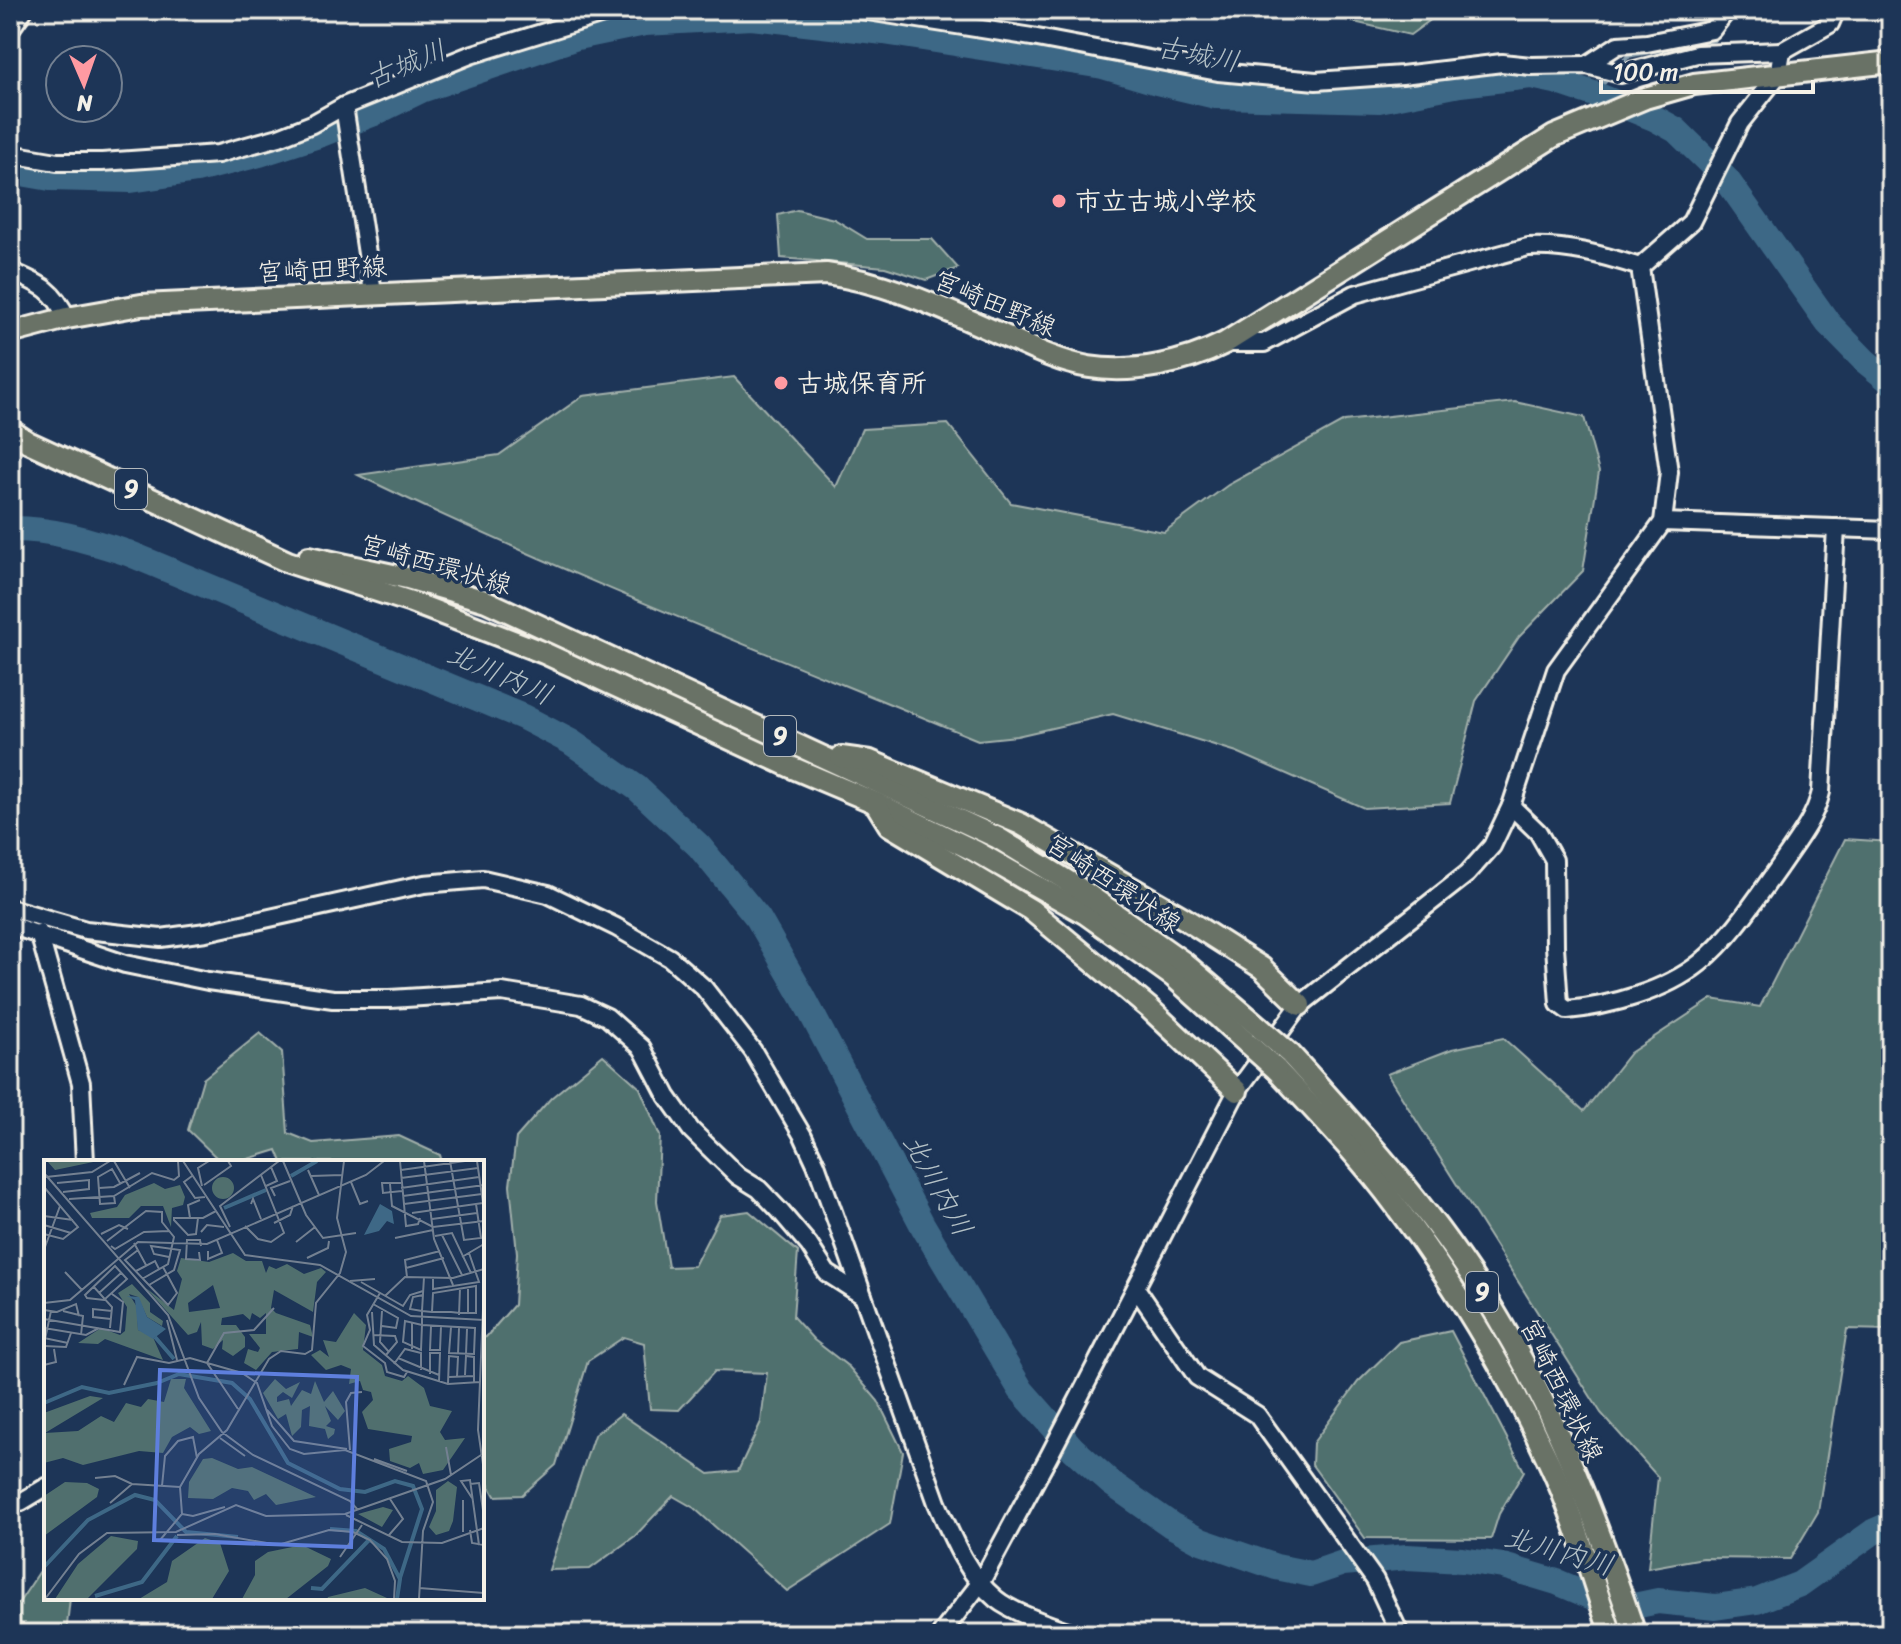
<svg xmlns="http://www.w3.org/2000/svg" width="1901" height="1644" font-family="Sriracha,'Klee One',sans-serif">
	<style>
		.green { fill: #506f6e; stroke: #a2b0ab; stroke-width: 2 }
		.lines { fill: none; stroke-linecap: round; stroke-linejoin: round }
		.stream { stroke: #879fad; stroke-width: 4 }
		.river { stroke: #3e6886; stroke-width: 26 }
		.minor-casing { stroke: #f4f1e8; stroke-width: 22 }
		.major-casing { stroke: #f4f1e8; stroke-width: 26 }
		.minor { stroke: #1d3557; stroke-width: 16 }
		.major { stroke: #697266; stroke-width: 20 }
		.major-bridge-casing { stroke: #f4f1e8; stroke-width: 26; stroke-linecap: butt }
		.major-bridge { stroke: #697266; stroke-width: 20 }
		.poi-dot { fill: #ff9aa2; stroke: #1d3557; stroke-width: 3 }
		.labels { text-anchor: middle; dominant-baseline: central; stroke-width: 7; stroke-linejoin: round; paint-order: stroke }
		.shield { fill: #1d3557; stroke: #b4b9bc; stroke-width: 2 }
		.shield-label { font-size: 24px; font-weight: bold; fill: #f4f1e8 }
		.poi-label { font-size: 26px; font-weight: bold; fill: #f4f1e8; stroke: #1d3557; text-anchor: start }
		.street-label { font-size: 26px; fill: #f4f1e8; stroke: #1d3557 }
		.water-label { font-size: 28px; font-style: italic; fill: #b4c1c6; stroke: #1d3557 }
		.inset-river { fill: none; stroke: #3e6886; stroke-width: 4 }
		.inset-road { fill: none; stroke: #738091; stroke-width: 2 }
		.view { fill: #5e7fdd; fill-opacity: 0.15; stroke: #5e7fdd; stroke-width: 4 }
		.inset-edge { fill: none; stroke: #f4f1e8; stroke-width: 4 }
	</style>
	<rect width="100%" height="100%" fill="#1d3557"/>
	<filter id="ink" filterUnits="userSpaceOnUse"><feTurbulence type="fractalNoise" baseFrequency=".0125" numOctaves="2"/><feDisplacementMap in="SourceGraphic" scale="16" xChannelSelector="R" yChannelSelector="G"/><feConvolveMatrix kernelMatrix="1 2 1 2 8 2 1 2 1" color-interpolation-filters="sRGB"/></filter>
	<g filter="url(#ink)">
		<!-- green -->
		<g class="green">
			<polygon points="1302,10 1444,10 1410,35"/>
			<polygon points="797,210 834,219 867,239 932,239 958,268 926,280 885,267 781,258 778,215"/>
			<path d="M734,377l102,110 26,-58 86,-5 63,79 153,29 64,-47 116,-64 171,-19 69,15 15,55 -16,99 -64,66 -43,64 -26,102 -86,5 -127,-56 -124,-38 -96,22 -39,4c-208,-86 -418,-167 -620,-265l141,-20 84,-59z"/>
			<polygon points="1845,839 1891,842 1891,1330 1847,1329 1818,1512 1790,1559 1703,1558 1648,1568 1658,1477 1601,1413 1387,1074 1452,1049 1503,1038 1584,1111 1630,1053 1712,999 1760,1007"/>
			<polygon points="260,1033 282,1052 288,1133 313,1143 399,1136 440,1155 442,1162 282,1162 277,1150 238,1162 221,1162 188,1130 203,1079"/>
			<polygon points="603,1055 640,1088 660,1136 657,1201 668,1267 694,1266 720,1215 749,1211 798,1252 793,1317 814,1340 849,1367 878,1401 903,1452 890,1524 787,1591 694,1508 673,1496 635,1536 590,1569 549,1570 594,1435 621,1414 709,1474 738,1471 761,1422 767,1373 715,1371 679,1410 650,1409 644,1343 624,1337 588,1361 556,1465 522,1495 495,1496 482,1473 482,1338 486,1337 514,1305 517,1253 510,1185 516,1138 551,1098"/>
			<polygon points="1451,1331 1524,1471 1499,1514 1491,1539 1365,1538 1312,1465 1313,1443 1358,1382 1399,1342"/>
			<polygon points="46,1562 46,1598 70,1598 66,1634 10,1634 10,1606 16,1607"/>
		</g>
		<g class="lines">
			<!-- stream -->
			<g class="stream">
				<polyline points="1616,69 1628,56 1714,40 1740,10"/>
				<polyline points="1594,94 1610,76"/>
			</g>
			<!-- river -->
			<g class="river">
				<polyline points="10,171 50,178 131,180 197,170 260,154 319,135 372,114 421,90 577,37 645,23 751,17 884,32 1103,66 1157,82 1216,96 1379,100 1460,84 1531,76 1555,81 1594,94 1656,119 1676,130 1727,180 1828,323 1865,361 1891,382"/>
				<path d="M10,529c41,-1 80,12 118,24l395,164 48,25 66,46 62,58 59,72 45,79 120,229 98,164 52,59 38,34 60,42 30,16 75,26 35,7 32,-11 64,-6 55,3 41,6 54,16 45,19 32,5 24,-5 57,6 42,-6 43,-17 73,-52 18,-8"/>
			</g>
			<!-- minor casing -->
			<g class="minor-casing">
				<g id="minor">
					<polyline points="861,10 1032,37 1218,72 1316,81 1402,75 1502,63 1531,66 1587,65 1620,74 1697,54 1782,51"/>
					<polyline points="10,30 24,10"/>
					<polyline points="1587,65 1618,45 1647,43 1712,30 1727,10"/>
					<polyline points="344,106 373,292"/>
					<polyline points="10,154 57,162 102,162 218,154 279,137 312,124 344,106 470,55 616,10"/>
					<path d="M10,271c30,13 43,17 57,47"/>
					<path d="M1225,343h39l91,-49 173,-47c39,-2 75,8 112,20"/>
					<polyline points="1663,522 1891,530"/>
					<path d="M1511,806l27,26 16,28 1,86 4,58 8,6c44,-4 98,-19 133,-47 31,-25 56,-64 79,-96 16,-24 35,-46 42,-75l15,-264"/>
					<path d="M10,908l76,22 75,8 45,-6 218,-48 59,-5 65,15 68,33 54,31 34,30 49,63 50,85 13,28 121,339c15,34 30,72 59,96 17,14 59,28 81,35"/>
					<polyline points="10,925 125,964 208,981 333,999 390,999 502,992 581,1005 607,1017 642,1048 667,1096 691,1130 738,1176 759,1189 780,1211 809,1245 827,1273 863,1296"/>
					<polyline points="39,933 81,1083 85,1162"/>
					<polyline points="1136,1288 1197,1377 1257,1415 1375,1580 1400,1634"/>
					<polyline points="10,1502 21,1502 46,1487"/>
					<polyline points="941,1634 981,1582 1049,1456 1237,1091 1300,1005 1467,874 1492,846 1511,806 1556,670 1663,522 1669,472 1640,267 1691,222 1740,123 1778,75 1782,51 1830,24 1836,10"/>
				</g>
			</g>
			<!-- major casing -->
			<g class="major-casing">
				<g id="major">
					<path d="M10,333l57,-15 74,-13 685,-31c62,8 115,34 172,59 29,13 60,29 91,34 45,7 96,-4 136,-24l329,-207 91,-38 49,-14 197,-22"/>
					<polyline points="10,430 28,442 288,562 411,602 544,653 793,768 876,803 975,851 1086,914 1174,977 1248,1044"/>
					<polyline points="309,557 407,578 486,601 998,838 1077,887 1183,962 1259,1027"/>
					<polyline points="841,757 870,761 1021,824 1182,917 1262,968 1300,1005"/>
					<polyline points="876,804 889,825 1031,910 1149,1008 1237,1091"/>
					<path d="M1290,1054c68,75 136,150 191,236 68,106 114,225 154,344"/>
					<path d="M1276,1069c41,44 84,88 120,137 60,80 111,166 153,256 25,52 43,117 62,172"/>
				</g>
			</g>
			<!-- minor -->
			<use href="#minor" class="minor"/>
			<!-- major -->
			<use href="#major" class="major"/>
			<!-- major-bridge casing -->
			<g class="major-bridge-casing">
				<g id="major-bridge">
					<polyline points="1259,1027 1290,1054"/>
					<polyline points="1248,1044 1276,1069"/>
				</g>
			</g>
			<!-- major-bridge -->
			<use href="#major-bridge" class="major-bridge"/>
		</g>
	</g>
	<!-- markers -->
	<g class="poi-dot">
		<circle cx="1059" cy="201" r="8"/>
		<circle cx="781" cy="383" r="8"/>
	</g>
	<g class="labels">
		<!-- shield labels -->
		<g class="shield">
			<rect x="115" y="469" width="32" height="40" rx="6"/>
			<rect x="764" y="716" width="32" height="40" rx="6"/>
			<rect x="1466" y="1272" width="32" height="40" rx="6"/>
		</g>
		<g class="shield-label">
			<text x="131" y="489">9</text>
			<text x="780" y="736">9</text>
			<text x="1482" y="1292">9</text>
		</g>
		<!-- poi labels -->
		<g class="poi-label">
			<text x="1075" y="201">市立古城小学校</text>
			<text x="797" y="383">古城保育所</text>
		</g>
		<!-- street labels -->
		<g class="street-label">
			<text transform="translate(322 269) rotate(-3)">宮崎田野線</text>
			<text transform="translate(995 303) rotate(23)">宮崎田野線</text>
			<text transform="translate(436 564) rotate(16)">宮崎西環状線</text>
			<text transform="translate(1114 883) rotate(34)">宮崎西環状線</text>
			<text transform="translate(1562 1390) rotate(64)">宮崎西環状線</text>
		</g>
		<!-- water labels -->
		<g class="water-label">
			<text transform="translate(1198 54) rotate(11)">古城川</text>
			<text transform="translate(406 64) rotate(-22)">古城川</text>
			<text transform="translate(500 674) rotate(24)">北川内川</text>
			<text transform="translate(938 1185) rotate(61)">北川内川</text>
			<text transform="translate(1559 1551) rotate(16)">北川内川</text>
		</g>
	</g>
	<!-- overview -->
	<g transform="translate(44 1160)">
		<rect width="440" height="440" fill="#1d3557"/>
		<path d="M3,1h51l-43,9zM168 28a11 11 0 1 1 22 0a11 11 0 1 1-22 0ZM110,23l11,6 15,-4 5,12 -2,8 -11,3 -1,19 -8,-21h-22l-12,12h-37l-2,-5 27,-6 8,-12zM189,93l13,8h16l4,12 3,-7 7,3 11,-5 17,10 17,-6 5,4 -9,10 -4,30 -39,-22 -3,18 5,5 34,12 3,12 -14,-5 -1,17 -26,3 -16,18 -12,-7 4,-14 10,3 2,-4 -11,-14h17v-21l-6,5 -8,-5 -2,7 -7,-6 -21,4 -1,7h15l9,12v10l-12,9 -11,-7 1,-9 -10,9 -11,-4 -1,-23 -4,10 -9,3 -42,-47 28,22 8,-31 -5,-8 4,-13 28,4zM169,125l7,23 -31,4 -1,-9zM88,124l18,19v9l13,9 -1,5 -15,-9 -9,-20 -9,-3 8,13 1,23 14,5 11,25 -58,-21 -7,5 -20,-1 23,-15 19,7 5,-4 2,-24 -9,-14zM310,153l12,12 -3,25 19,15 3,11 17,5 6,-5 16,12 6,18 22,5 -12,21 5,8 20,-2 -22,32 -20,4 -4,-11 -9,5 -20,-7 -1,-12 22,-7 1,-6 -44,-7 -6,-17 11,-12 -2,-8 -8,-2 -3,-9 -11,3 2,-15 -10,-4 -15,5 -15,-15 9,-5 9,7 -6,-17 13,2zM127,219h15l-2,9 27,43 -12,3 -9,-7 -18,10 -9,16 -24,-2 -56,14 -20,-7 -19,5v-50l46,-17 13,2 -58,35 33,-2 23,-15 13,6 12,-19 15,4 7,-8 16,3zM231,219l11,10 14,-7 -8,16 -9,-6 -6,5v5l12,-3 2,7 11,-16 9,4 4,-13 9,21 9,-11 12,20 -7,9 -13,-14 6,15 -5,5 9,3 -1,5 -6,5 -3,-10 -16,-3 1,-20 -8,4 -1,17 -9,9 -6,-22 -8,5 -15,-26zM168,298l26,11 14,-2 64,30 -40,8 -10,-11 -12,6 -6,-9 -16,-3 -19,11 -25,-1 1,-16 14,-23zM404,321l9,6 -4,34 -4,10 -13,4 -7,-8 7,-16v-21zM21,322l22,1 12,6 -2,8 -53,39v-40zM339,347l10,3 -11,17 -24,-13zM67,376l27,5 -1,8 -50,50h-32l23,-35zM161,378l15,5 9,28 -17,28h-73l28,-17 5,-21zM258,385l29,14 -3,7 -42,33h-44l13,-24v-14l13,-9zM321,428l22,10 -60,1 1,-2z" fill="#506f6e" fill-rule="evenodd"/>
		<path d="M336,44l12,7 2,13 -7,-3 -8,10 -15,4zM83,136l12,1 8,20 19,12 -13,10 -15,-9 -3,-30z" fill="#3e6886"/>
		<path class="inset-river" d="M247,16l26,-15M180,48l42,-18M111,177l19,22M113,223l22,-9 53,9 18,16 38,64 52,26 25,3 30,-11 18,5 9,23 -22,69M0,243l38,-16 27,6 48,-10M286,369l26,2 28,18 16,30 -3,20M0,407l44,-47 47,-25 20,5 31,32 52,5M267,428l11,1 47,-49M51,436l47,-14 35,-46"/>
		<path class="inset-road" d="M70,1l16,27M139,1l62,94 75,10 91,51 73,4M239,1l23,54 17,23 33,-5M356,1l6,65 12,-2 2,-6M380,1l10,78 19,46M406,1l14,79 17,-2 -5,-34M433,1l7,49M264,10l11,25M357,10l64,-9M0,13l124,142 31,83 23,34 31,23 97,46 8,9M148,16l-8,6 11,16 10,-1M267,16l31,-1M2,17l46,-5 18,-11M357,18l77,-10M307,22l9,22 8,-3M13,23l32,-3v9l-26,3M357,23h-19l1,10 19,-2M346,24l2,22 41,21 51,-6M160,25l27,-19 -3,-5M158,26l-4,-18 11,-7M222,26l11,-5 -6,-14M0,27l34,40 -15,12 -19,-5M55,28l15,-1 26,-14M357,28l78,-11M70,36l1,7 -15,1 -2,-27 14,-8 8,14M231,36l-4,-8 19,-7M359,36l81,-11M25,39l45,-3 38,-23 22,7 5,-4 -1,-15M207,44l2,-5 8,20M360,44l78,-10M368,53l71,-10M0,56l29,4M146,58l-2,-13 12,-5M154,58l-2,16 -8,1 -14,-15v-2h29l13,-7M388,59l45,-6M230,63l16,-8 3,-9M0,65l27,8M201,66l13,13 13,3 13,-9 -23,-58M186,67l-10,-21 59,-45M157,72l6,-7 17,2M57,74l18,-9 9,4M398,75l20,40M391,76l17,-3 19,40M351,78l38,-8M63,81l39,-30 16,1v10l12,15 -6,27 -26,15M252,82l19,-15M90,83l12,22M67,86l4,3 29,-17 25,-1M1,87l15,-41M94,90l-13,10 43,45 9,-12 -14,-26M164,91v8l14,-6 -5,-13M155,92l1,8 -14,-1 1,-19h13l1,6M418,97l22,-13M263,98l21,-10 1,-7M71,106l12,13 -23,21 -17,-2 -2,-3zM362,108l38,-10M92,111l19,-10 4,8M21,112l17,18M363,117l-2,-17 35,-9M380,117l-2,34v14l-1,25 -18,-8 2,-21 17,4 53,3 -1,26 -25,-1 2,-26M389,119v10l46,-7 -10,-29M306,121l25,-2M317,122l42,24 7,-11 13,-4M440,124l-6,146 6,41M105,125l25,-15 6,-20 -29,-4 3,8 15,3M49,126l19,21 -2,21M55,133l22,-20M336,133l-13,22 3,15 -7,16 22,17 2,9 17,5 3,-5M379,135l-10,2 -3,12 12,2 10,1h19l9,1h16v-27l-43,7 -1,19M341,136l20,-19 48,1 31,-9M0,143l26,-3 68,-58 69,2 159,-69 18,-14M329,144l25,14 -2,10 -14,-2M0,150l13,2 19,-8 3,12M19,151l20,5 -2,19M338,151l-2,31 9,10M328,152l2,33 29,25 45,14 32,-2M424,153v-26M415,155l1,-27M0,159l76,13 3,-30 -11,-8M67,159l-18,-2v-8l19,2M123,160l10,40M387,166l-1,24h10l1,-24M0,168l42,7 13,-7M329,175l22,1 2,6 -11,13M0,178l24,5M0,184l7,-33M0,186l22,1 5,-14M368,189v-26M414,194l1,-26M422,194l1,-25M354,198l41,17M350,204l11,-15 16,4v17M0,205l12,-3 -2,-13M386,214v-21h10l-1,29M421,215l1,-19 8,1v25M405,217l25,-1M404,224l1,-28 9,1 -1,20M80,225l13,-28 32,6 21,-5 52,15 15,10 15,43 18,23 14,5 41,-4 81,31 7,21 -10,29 -4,68M194,249l-31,-46 17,-30 30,-3 20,-22M223,250l27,31 53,8M176,278l25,18M402,287l5,28M306,290l-4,-48 5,-9 11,-1M330,299l33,12M51,318l20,-2 17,8 48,3M426,324l9,-1 5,34M118,326l3,-30 13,-15 15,-4 4,21M428,338l-11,-17 9,-1 9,65M66,343l22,-19M138,354l11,2 32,-9M302,355l56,27 40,1 42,-15M426,370l2,13 12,2M419,372v-32M133,375l38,-1 63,11 51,-15 24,2 17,8 17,19 8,22 -1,18M345,375l14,-16 -13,-20M116,380l22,-26 -2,-27 19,-33 28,-24 42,-71 12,-8 24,3 7,-4 4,-47 24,-30 6,-21 -9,-34 7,-57M296,397l22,-32M375,428l65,5M1,439l34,-45 28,-21 69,-1 60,-27 30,11 79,-2 100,-35 39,-26"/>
		<path class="view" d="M116,210l197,7 -6,170 -197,-7z"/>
		<rect width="440" height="440" class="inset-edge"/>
	</g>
	<!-- margin -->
	<rect width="1901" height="1644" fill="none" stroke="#1d3557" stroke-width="40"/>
	<rect x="20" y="20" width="1861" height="1604" fill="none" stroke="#f4f1e8" stroke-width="3" filter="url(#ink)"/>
	<!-- north arrow -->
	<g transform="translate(84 84) rotate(178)"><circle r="38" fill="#1d3557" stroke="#738091" stroke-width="2"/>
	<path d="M0-6L14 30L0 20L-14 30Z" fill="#ff9aa2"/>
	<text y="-12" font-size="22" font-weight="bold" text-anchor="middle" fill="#f4f1e8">N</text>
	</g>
	<!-- scale -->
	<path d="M1601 80v12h212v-12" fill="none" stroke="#f4f1e8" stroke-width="4"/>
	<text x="1613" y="80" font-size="24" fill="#f4f1e8" stroke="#1d3557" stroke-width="6" paint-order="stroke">100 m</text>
</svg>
